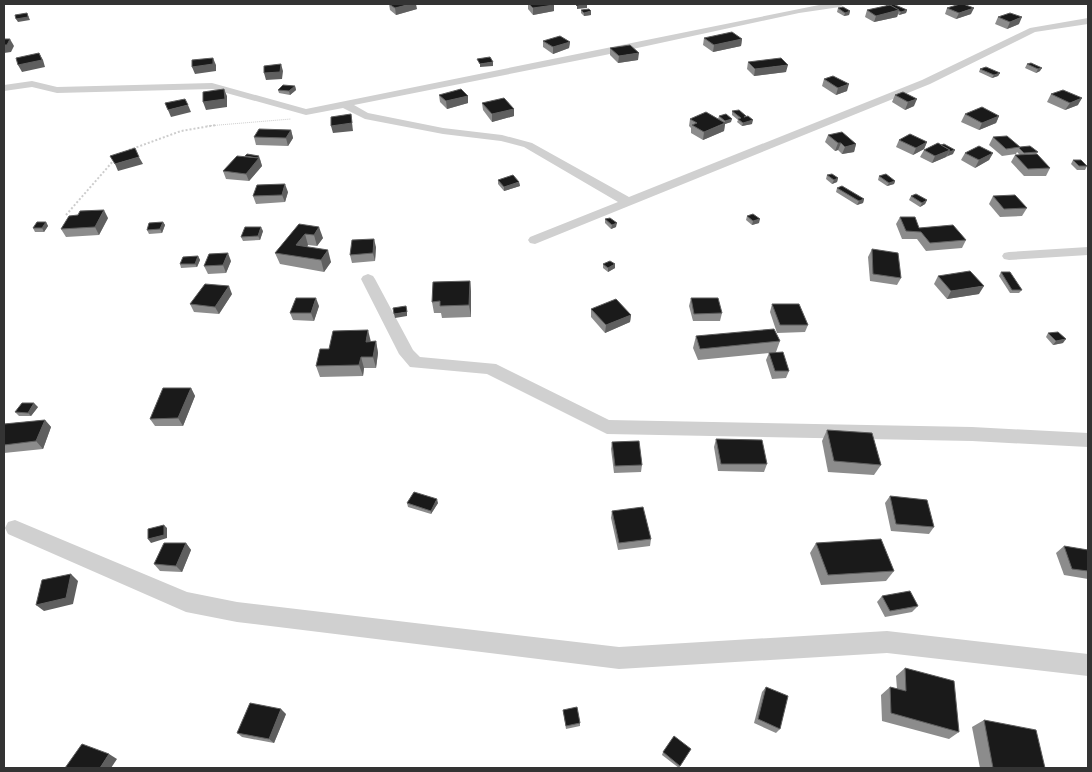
<svg xmlns="http://www.w3.org/2000/svg" width="1092" height="772" font-family="Helvetica,sans-serif">
	<style>
		.lines { fill: none; stroke-linecap: round; stroke-linejoin: round }
		.path-far1 { stroke: #cdcdcd; stroke-width: 1; stroke-dasharray: 1 1; stroke-linecap: butt }
		.path { stroke: #cdcdcd; stroke-width: 2; stroke-dasharray: 2 2; stroke-linecap: butt }
		.minor { fill: #d0d0d0; fill-rule: evenodd }
		.wall { fill: #8c8c8c }
		.shaded-wall { fill: #5f5f5f }
		.building { fill: #1a1a1a; stroke: #5f5f5f }
	</style>
	<rect width="100%" height="100%" fill="#fff"/>
	<g class="lines">
		<!-- path-far1 -->
		<polyline class="path-far1" points="207,126 291,119"/>
		<!-- path -->
		<g class="path">
			<polyline points="129,150 181,131 216,125"/>
			<polyline points="66,215 114,160"/>
		</g>
		<!-- minor -->
		<g class="minor">
			<polygon points="824,4 844,4 840,7 799,13 605,55 354,105 368,113 443,128 502,135 532,143 629,197 922,80 1030,28 1088,18 1088,24 1035,32 930,84 535,244 530,243 528,240 530,237 618,202 524,147 501,141 443,134 365,119 343,108 306,115 212,89 57,93 32,87 4,91 4,85 32,81 57,87 212,83 306,109"/>
			<polygon points="1088,247 1088,255 1009,260 1004,259 1002,256 1004,253 1009,252"/>
			<polygon points="368,274 373,276 375,279 413,350 420,357 496,364 609,420 972,427 1088,433 1088,447 972,441 607,434 487,374 410,367 399,354 361,279 363,276"/>
			<polygon points="15,520 187,592 237,602 619,647 887,631 1088,654 1088,676 887,653 619,669 237,622 186,612 8,534 5,528 8,522"/>
		</g>
	</g>
	<!-- wall -->
	<g class="wall">
		<polygon points="389,4 417,9 396,15 390,10"/>
		<polygon points="528,4 553,4 554,11 533,15 528,9"/>
		<polygon points="886,5 907,10 906,13 899,15 898,14 897,17 874,22 865,17 867,10 886,6"/>
		<polygon points="838,8 850,11 849,15 844,16 837,12"/>
		<polygon points="947,8 971,14 956,19 945,14"/>
		<polygon points="581,10 591,15 584,16 581,13"/>
		<polygon points="998,17 1019,24 1007,29 995,24"/>
		<polygon points="704,38 742,39 741,46 713,52 703,45"/>
		<polygon points="543,41 570,42 569,48 553,54 543,47"/>
		<polygon points="610,48 638,60 618,63 610,55"/>
		<polygon points="748,62 786,72 754,76 747,69"/>
		<polygon points="1031,63 1040,71 1036,73 1025,68 1027,64"/>
		<polygon points="980,69 1000,73 998,76 992,78 979,72"/>
		<polygon points="824,79 847,91 836,95 822,86"/>
		<polygon points="295,86 296,90 290,95 279,93 278,90"/>
		<polygon points="903,92 914,106 905,110 892,102 895,95"/>
		<polygon points="1051,94 1078,105 1065,110 1047,102"/>
		<polygon points="439,95 468,96 468,103 447,109 440,102"/>
		<polygon points="482,103 514,109 514,116 492,122 483,110"/>
		<polygon points="732,111 746,116 746,117 752,124 742,126 737,122 738,120 732,115"/>
		<polygon points="965,114 999,116 996,123 979,130 961,122"/>
		<polygon points="719,116 731,122 725,124 724,131 703,140 691,133 691,128 689,126 690,119 718,119"/>
		<polygon points="291,130 293,138 288,146 256,145 254,137"/>
		<polygon points="828,135 856,144 854,152 842,154 838,150 835,151 825,142"/>
		<polygon points="993,137 1020,147 1038,152 1036,154 1050,168 1046,176 1024,176 1011,162 1015,155 1020,155 1017,152 1016,154 1002,156 989,145"/>
		<polygon points="899,140 927,142 924,149 913,155 896,147"/>
		<polygon points="938,143 953,154 932,163 920,157 924,150"/>
		<polygon points="965,153 993,153 989,160 975,168 961,160"/>
		<polygon points="260,159 262,166 249,181 226,179 223,171"/>
		<polygon points="1073,160 1087,166 1085,170 1077,170 1071,164"/>
		<polygon points="827,175 838,178 837,182 832,184 826,179"/>
		<polygon points="879,176 895,181 894,184 887,186 878,180"/>
		<polygon points="498,180 519,182 520,186 504,191 498,184"/>
		<polygon points="837,188 864,199 863,203 857,205 836,192"/>
		<polygon points="288,192 285,202 256,204 253,196"/>
		<polygon points="911,196 927,200 925,204 920,207 909,200"/>
		<polygon points="993,196 1027,208 1022,216 1000,217 989,204"/>
		<polygon points="747,216 759,223 752,225 746,220"/>
		<polygon points="900,217 919,228 966,240 962,248 926,251 917,239 902,239 896,224"/>
		<polygon points="108,218 99,235 66,237 61,229"/>
		<polygon points="605,219 616,227 611,229 605,223"/>
		<polygon points="46,222 48,226 44,232 35,232 33,228"/>
		<polygon points="163,222 165,225 162,233 149,234 147,230"/>
		<polygon points="299,224 323,238 317,246 308,245 307,247 331,262 324,272 280,264 275,253"/>
		<polygon points="263,231 260,240 243,241 241,237"/>
		<polygon points="376,247 375,261 352,263 350,255"/>
		<polygon points="872,249 901,278 897,285 870,281 868,257"/>
		<polygon points="198,256 200,260 197,267 181,268 180,264"/>
		<polygon points="231,261 226,273 208,274 204,266"/>
		<polygon points="603,264 615,268 608,272 603,268"/>
		<polygon points="1001,272 1022,290 1019,293 1010,293 999,276"/>
		<polygon points="938,276 979,294 947,299 934,284"/>
		<polygon points="470,281 471,292 471,317 442,318 441,313 434,313 432,302"/>
		<polygon points="232,294 219,314 194,312 190,304"/>
		<polygon points="691,298 722,313 720,321 693,321 689,306"/>
		<polygon points="772,304 808,325 805,332 777,333 770,312"/>
		<polygon points="319,306 314,321 293,320 290,313"/>
		<polygon points="591,309 631,315 630,322 605,333 591,317"/>
		<polygon points="1048,333 1063,343 1053,345 1046,337"/>
		<polygon points="696,336 780,341 776,352 789,371 786,378 772,379 766,360 769,353 698,360 693,348"/>
		<polygon points="371,341 376,341 378,353 376,368 364,368 363,376 320,377 316,366 329,349"/>
		<polygon points="191,388 195,396 183,426 155,426 150,419"/>
		<polygon points="38,407 31,416 19,416 15,412"/>
		<polygon points="45,420 51,427 43,449 4,453 4,424"/>
		<polygon points="827,430 881,465 874,475 828,472 822,441"/>
		<polygon points="716,439 767,464 764,472 718,471 714,447"/>
		<polygon points="612,442 642,465 641,472 614,473 611,449"/>
		<polygon points="890,496 934,527 929,534 891,531 885,503"/>
		<polygon points="407,503 438,503 431,514 408,507"/>
		<polygon points="612,511 651,539 650,546 618,550 611,518"/>
		<polygon points="186,543 191,550 182,572 160,571 154,564"/>
		<polygon points="816,543 894,571 886,581 821,585 810,553"/>
		<polygon points="1064,546 1088,550 1088,579 1064,575 1056,553"/>
		<polygon points="882,596 918,606 912,612 885,617 877,602"/>
		<polygon points="905,668 959,732 949,739 882,721 881,695 890,687 897,689 896,676"/>
		<polygon points="766,687 780,729 776,733 754,723 762,692"/>
		<polygon points="563,710 580,723 580,726 566,729"/>
		<polygon points="286,714 274,743 242,737 237,733"/>
		<polygon points="984,720 1045,768 980,768 972,727"/>
		<polygon points="691,749 679,768 662,755 663,752"/>
	</g>
	<!-- shaded-wall -->
	<g class="shaded-wall">
		<polygon points="411,4 416,4 417,9 396,15 395,8"/>
		<polygon points="554,5 554,11 533,15 533,8"/>
		<polygon points="587,5 587,8 577,9 577,6"/>
		<polygon points="974,8 971,14 956,19 959,13"/>
		<polygon points="899,10 897,17 874,22 876,16"/>
		<polygon points="907,10 906,13 899,15 901,12"/>
		<polygon points="591,11 591,15 584,16 584,13"/>
		<polygon points="850,11 849,15 844,16 845,13"/>
		<polygon points="27,13 30,20 18,22 16,19"/>
		<polygon points="1022,17 1019,24 1007,29 1010,22"/>
		<polygon points="10,39 14,46 11,52 4,53 4,45"/>
		<polygon points="742,39 741,46 713,52 714,45"/>
		<polygon points="570,42 569,48 553,54 553,47"/>
		<polygon points="39,53 43,60 45,67 22,72 18,65"/>
		<polygon points="639,53 638,60 618,63 619,56"/>
		<polygon points="213,58 216,65 216,71 195,74 192,67"/>
		<polygon points="493,62 493,66 480,67 480,64"/>
		<polygon points="281,64 283,71 282,79 266,80 264,73"/>
		<polygon points="788,65 786,72 754,76 755,69"/>
		<polygon points="1042,68 1040,71 1036,73 1038,69"/>
		<polygon points="1000,73 998,76 992,78 994,75"/>
		<polygon points="849,84 847,91 836,95 838,88"/>
		<polygon points="295,86 296,90 290,95 289,91"/>
		<polygon points="224,89 227,96 227,107 206,110 203,102"/>
		<polygon points="468,96 468,103 447,109 446,101"/>
		<polygon points="1082,98 1078,105 1065,110 1070,103"/>
		<polygon points="917,99 914,106 905,110 908,102"/>
		<polygon points="188,105 191,112 171,117 168,110"/>
		<polygon points="514,109 514,116 492,122 492,114"/>
		<polygon points="351,114 353,131 333,133 331,126"/>
		<polygon points="999,116 996,123 979,130 982,123"/>
		<polygon points="732,119 731,122 725,124 724,131 703,140 704,132 724,124 725,121"/>
		<polygon points="753,120 752,124 742,126 743,123"/>
		<polygon points="291,130 293,138 288,146 286,138"/>
		<polygon points="927,142 924,149 913,155 916,148"/>
		<polygon points="838,143 841,143 838,150 835,151"/>
		<polygon points="856,144 854,152 842,154 845,147"/>
		<polygon points="950,150 946,157 932,163 935,156"/>
		<polygon points="955,150 953,154 947,156 949,152"/>
		<polygon points="993,153 989,160 975,168 979,160"/>
		<polygon points="259,156 262,166 249,181 246,174 255,159"/>
		<polygon points="139,157 143,164 118,171 115,164"/>
		<polygon points="838,178 837,182 832,184 834,180"/>
		<polygon points="895,181 894,184 887,186 889,183"/>
		<polygon points="519,182 520,186 504,191 504,187"/>
		<polygon points="285,184 288,192 285,202 282,195"/>
		<polygon points="864,199 863,203 857,205 859,201"/>
		<polygon points="927,200 925,204 920,207 922,203"/>
		<polygon points="104,210 108,218 99,235 95,227"/>
		<polygon points="760,219 759,223 752,225 753,221"/>
		<polygon points="46,222 48,226 44,232 42,228"/>
		<polygon points="163,222 165,225 162,233 160,229"/>
		<polygon points="617,223 616,227 611,229 612,225"/>
		<polygon points="261,227 263,231 260,240 258,236"/>
		<polygon points="319,227 323,238 317,246 314,235"/>
		<polygon points="305,234 308,245 300,257 296,245"/>
		<polygon points="374,239 376,247 375,261 373,253"/>
		<polygon points="328,250 331,262 324,272 321,260"/>
		<polygon points="228,253 231,261 226,273 223,265"/>
		<polygon points="198,256 200,260 197,267 195,264"/>
		<polygon points="615,264 615,268 608,272 608,268"/>
		<polygon points="470,281 471,292 471,317 469,305"/>
		<polygon points="229,286 232,294 219,314 215,307"/>
		<polygon points="984,286 979,294 947,299 951,291"/>
		<polygon points="316,298 319,306 314,321 311,313"/>
		<polygon points="407,312 407,316 395,318 394,314"/>
		<polygon points="631,315 630,322 605,333 606,325"/>
		<polygon points="368,330 371,342 366,342"/>
		<polygon points="1066,339 1063,343 1053,345 1056,341"/>
		<polygon points="376,341 378,353 376,368 373,357"/>
		<polygon points="361,357 364,368 363,376 359,365"/>
		<polygon points="191,388 195,396 183,426 178,418"/>
		<polygon points="34,403 38,407 31,416 28,413"/>
		<polygon points="45,420 51,427 43,449 36,441"/>
		<polygon points="437,499 438,503 431,514 431,511"/>
		<polygon points="164,525 167,528 167,538 151,543 148,539"/>
		<polygon points="186,543 191,550 182,572 176,566"/>
		<polygon points="71,574 78,581 73,604 44,611 36,605"/>
		<polygon points="281,709 286,714 274,743 269,739"/>
		<polygon points="109,754 117,759 111,768 100,768"/>
	</g>
	<!-- building -->
	<g class="building">
		<polygon points="389,4 411,4 395,8"/>
		<polygon points="529,4 553,4 554,5 533,8"/>
		<polygon points="575,4 586,4 587,5 577,6"/>
		<polygon points="891,4 893,4 907,10 901,12 890,5 886,5"/>
		<polygon points="960,4 963,4 974,8 959,13 947,8"/>
		<polygon points="890,5 899,10 876,16 867,10"/>
		<polygon points="843,7 850,11 845,13 838,8"/>
		<polygon points="589,9 591,11 584,13 581,10"/>
		<polygon points="27,13 28,17 16,19 15,15"/>
		<polygon points="1010,13 1022,17 1010,22 998,17"/>
		<polygon points="732,32 742,39 714,45 704,38"/>
		<polygon points="560,36 570,42 553,47 543,41"/>
		<polygon points="4,39 10,39 7,45 4,45"/>
		<polygon points="630,45 639,53 619,56 610,48"/>
		<polygon points="39,53 42,60 18,65 16,58"/>
		<polygon points="490,57 493,62 480,64 477,59"/>
		<polygon points="213,58 213,64 192,67 192,60"/>
		<polygon points="781,58 788,65 755,69 748,62"/>
		<polygon points="1031,63 1042,68 1038,69 1027,64"/>
		<polygon points="281,64 280,72 264,73 264,66"/>
		<polygon points="986,67 1000,73 994,75 980,69"/>
		<polygon points="833,76 849,84 838,88 824,79"/>
		<polygon points="283,85 295,86 289,91 278,90"/>
		<polygon points="224,89 225,99 203,102 203,92"/>
		<polygon points="461,89 468,96 446,101 439,95"/>
		<polygon points="1063,90 1082,98 1070,103 1051,94"/>
		<polygon points="903,92 917,99 908,102 895,95"/>
		<polygon points="504,98 514,109 492,114 482,103"/>
		<polygon points="185,99 188,105 168,110 165,103"/>
		<polygon points="982,107 999,116 982,123 965,114"/>
		<polygon points="739,110 746,116 744,117 748,116 753,120 743,123 738,119 741,118 732,111"/>
		<polygon points="706,112 725,123 704,132 692,125 697,123 690,119"/>
		<polygon points="351,114 352,123 331,126 331,117"/>
		<polygon points="726,114 732,119 725,121 719,116"/>
		<polygon points="259,129 291,130 286,138 254,137"/>
		<polygon points="842,132 856,144 845,147 841,143 838,143 828,135"/>
		<polygon points="910,134 927,142 916,148 899,140"/>
		<polygon points="1007,136 1020,147 1006,149 993,137"/>
		<polygon points="938,143 950,150 935,156 924,150"/>
		<polygon points="944,144 955,150 949,152 950,150 941,145"/>
		<polygon points="979,146 993,153 979,160 965,153"/>
		<polygon points="1030,146 1038,152 1024,153 1019,148 1020,147"/>
		<polygon points="135,148 139,157 115,164 110,156"/>
		<polygon points="247,154 259,156 257,158 245,156"/>
		<polygon points="1037,154 1050,168 1028,169 1015,155"/>
		<polygon points="237,156 259,158 246,174 223,171"/>
		<polygon points="1073,160 1081,160 1087,166 1079,166"/>
		<polygon points="832,174 838,178 834,180 827,175"/>
		<polygon points="886,174 895,181 889,183 879,176"/>
		<polygon points="513,175 519,182 504,187 498,180"/>
		<polygon points="285,184 282,195 253,196 257,185"/>
		<polygon points="842,186 864,199 859,201 837,188"/>
		<polygon points="916,194 927,200 922,203 911,196"/>
		<polygon points="1015,195 1027,208 1004,209 993,196"/>
		<polygon points="104,210 95,227 61,229 69,216 78,215 80,211"/>
		<polygon points="753,214 760,219 753,221 747,216"/>
		<polygon points="900,217 915,217 919,228 953,225 966,240 930,243 921,232 906,231"/>
		<polygon points="610,218 617,223 612,225 605,219"/>
		<polygon points="37,222 46,222 42,228 33,228"/>
		<polygon points="163,222 160,229 147,230 149,223"/>
		<polygon points="299,224 319,227 314,235 305,234 296,245 328,250 321,260 275,253"/>
		<polygon points="245,227 261,227 258,236 241,237"/>
		<polygon points="374,239 373,253 350,255 352,240"/>
		<polygon points="872,249 898,253 901,278 873,274"/>
		<polygon points="228,253 223,265 204,266 209,254"/>
		<polygon points="198,256 195,264 180,264 183,257"/>
		<polygon points="610,261 615,264 608,268 603,264"/>
		<polygon points="970,271 984,286 951,291 938,276"/>
		<polygon points="1001,272 1010,272 1022,290 1012,290"/>
		<polygon points="470,281 469,305 440,306 440,301 432,302 433,282"/>
		<polygon points="205,284 229,286 215,307 190,304"/>
		<polygon points="296,298 316,298 311,313 290,313"/>
		<polygon points="691,298 718,298 722,313 694,314"/>
		<polygon points="616,299 631,315 606,325 591,309"/>
		<polygon points="772,304 799,304 808,325 780,325"/>
		<polygon points="406,306 407,312 394,314 393,308"/>
		<polygon points="774,329 780,341 700,349 696,336"/>
		<polygon points="368,330 366,342 376,341 373,357 361,357 359,365 316,366 320,349 329,349 333,331"/>
		<polygon points="1058,332 1066,339 1056,341 1048,333"/>
		<polygon points="783,352 789,371 775,371 769,353"/>
		<polygon points="163,388 191,388 178,418 150,419"/>
		<polygon points="22,403 34,403 28,413 15,412"/>
		<polygon points="45,420 36,441 4,445 4,424"/>
		<polygon points="827,430 872,433 881,465 834,461"/>
		<polygon points="716,439 762,440 767,464 721,464"/>
		<polygon points="639,441 642,465 615,466 612,442"/>
		<polygon points="414,492 437,499 431,511 407,503"/>
		<polygon points="890,496 927,500 934,527 896,524"/>
		<polygon points="643,507 651,539 619,543 612,511"/>
		<polygon points="164,525 164,535 148,539 148,529"/>
		<polygon points="881,539 894,571 828,575 816,543"/>
		<polygon points="164,543 186,543 176,566 154,564"/>
		<polygon points="1064,546 1088,550 1088,571 1072,569"/>
		<polygon points="71,574 66,598 36,605 42,580"/>
		<polygon points="910,591 918,606 890,611 882,596"/>
		<polygon points="905,668 954,681 959,732 891,713 890,687 906,691"/>
		<polygon points="766,687 788,696 780,729 758,719"/>
		<polygon points="250,703 281,709 269,739 237,733"/>
		<polygon points="577,707 580,723 566,726 563,710"/>
		<polygon points="984,720 1036,730 1045,768 993,768"/>
		<polygon points="674,736 691,749 680,766 663,752"/>
		<polygon points="82,744 109,754 100,768 65,768"/>
	</g>
	<!-- border -->
	<rect width="1092" height="772" fill="none" stroke="#333333" stroke-width="10"/>
</svg>
